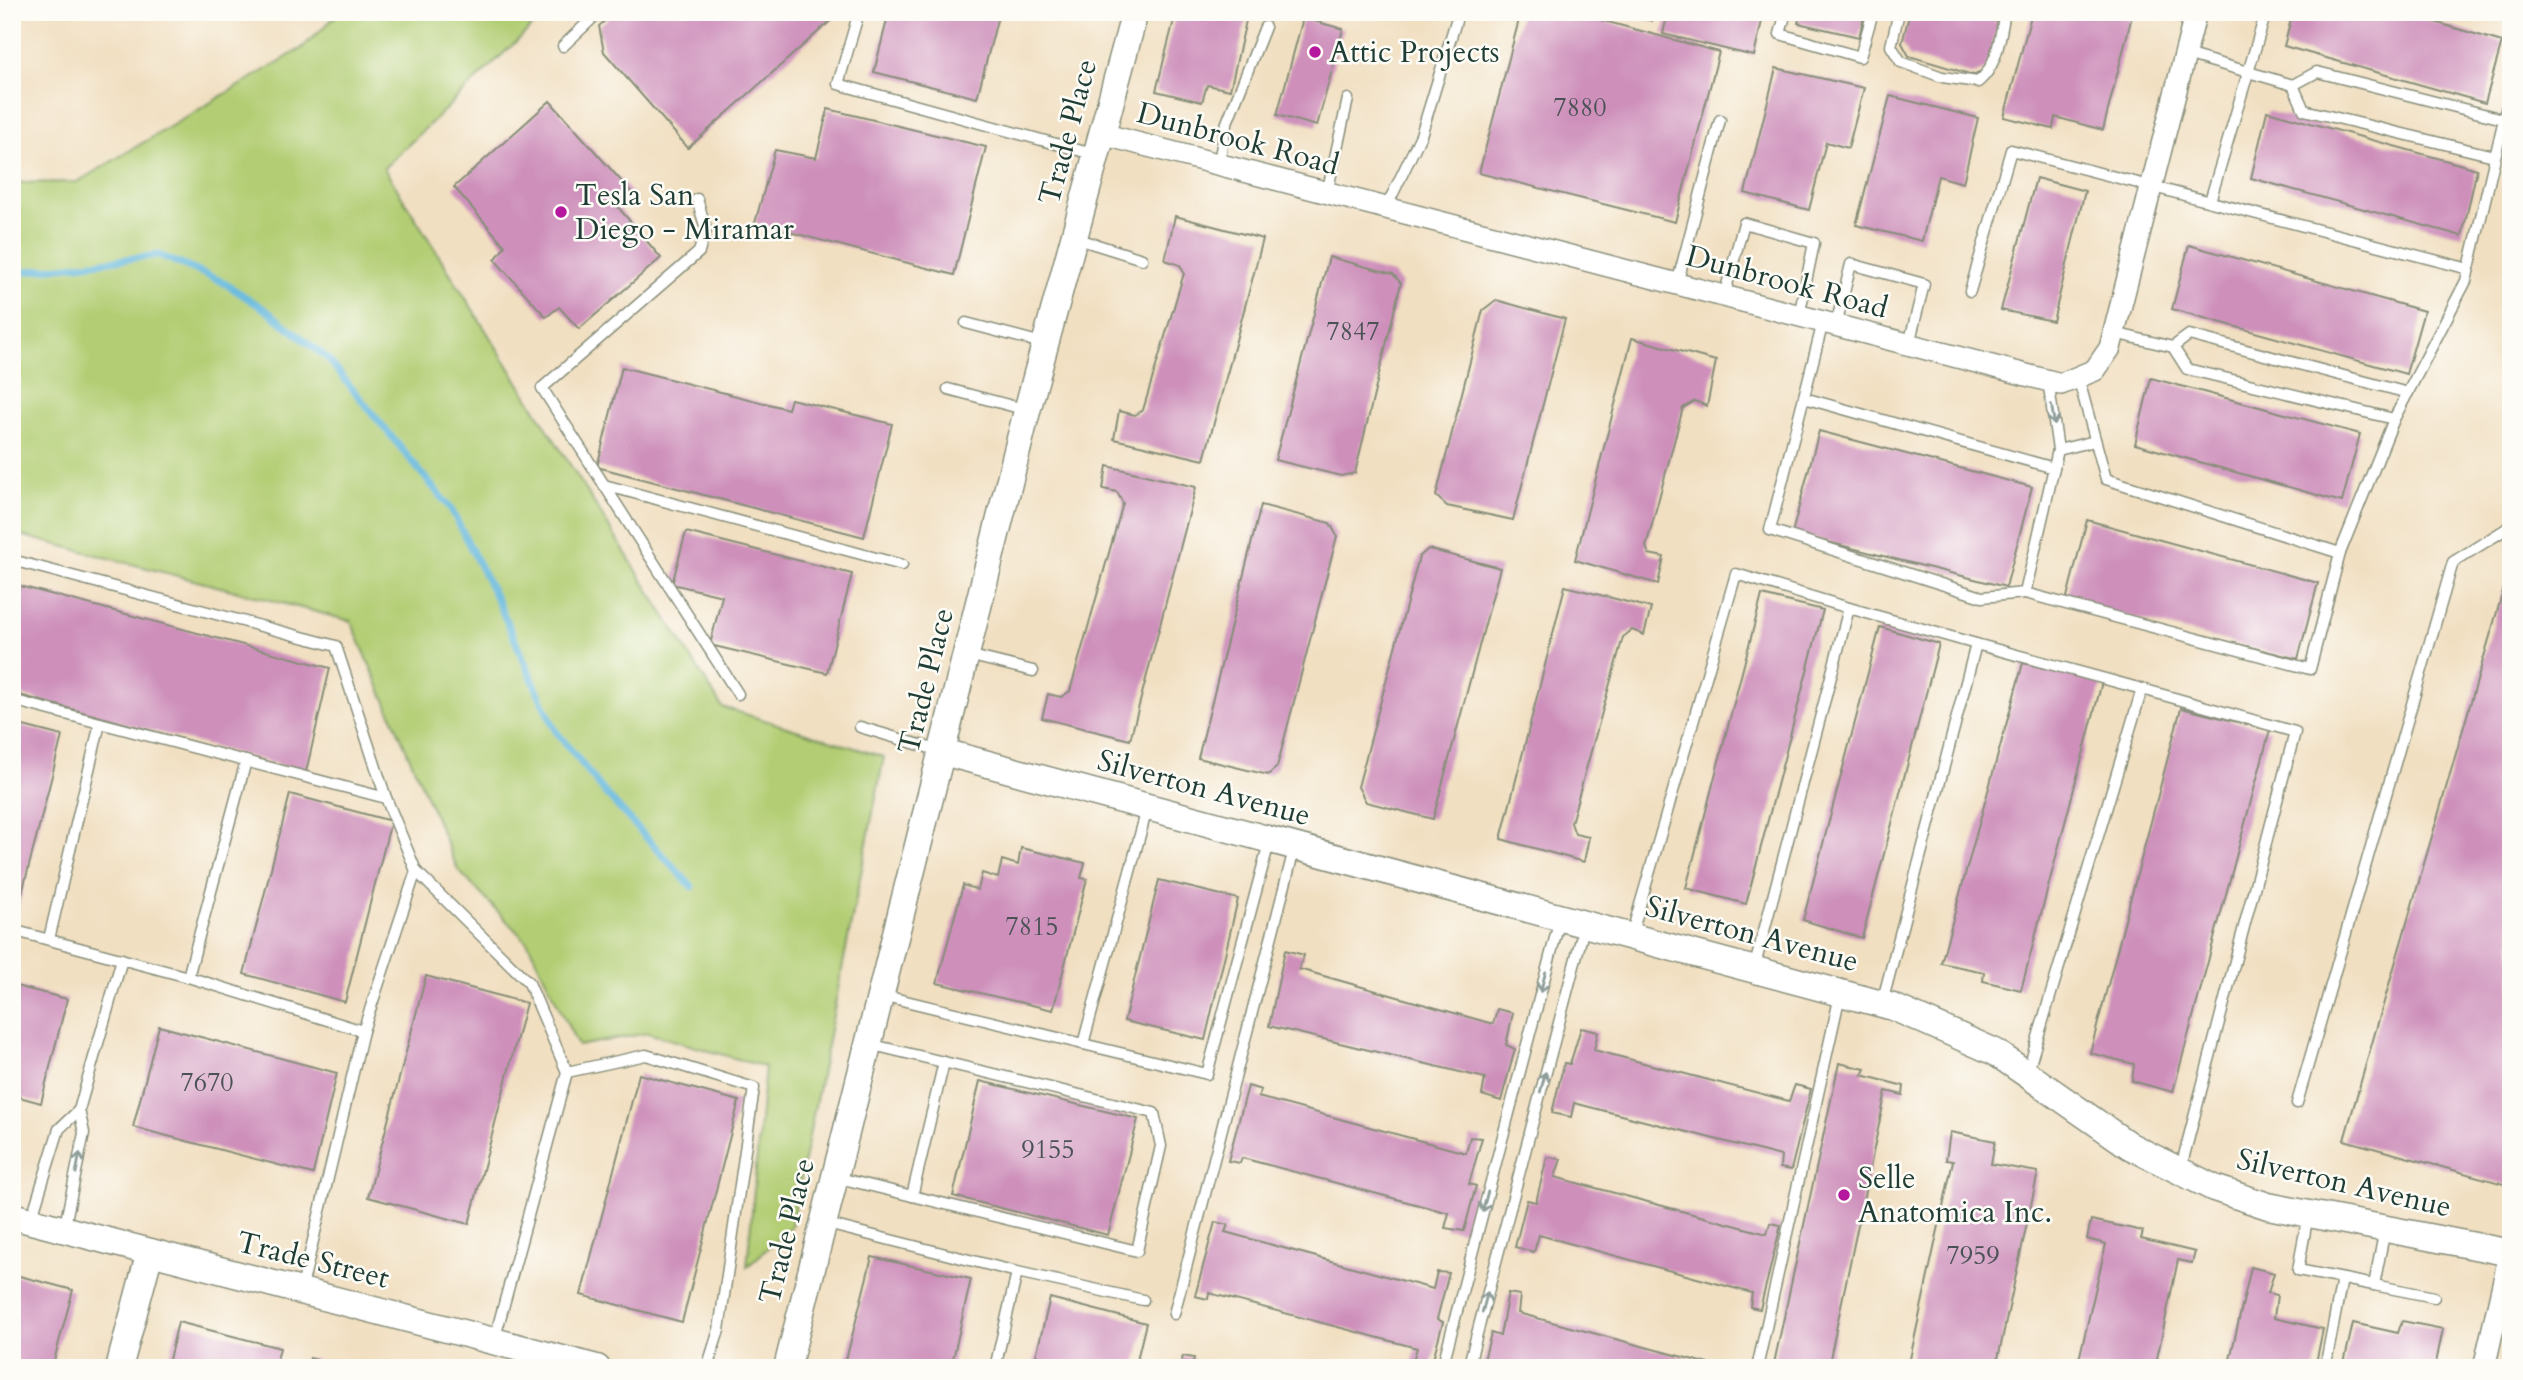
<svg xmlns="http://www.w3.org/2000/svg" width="2523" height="1380" font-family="Cardo,serif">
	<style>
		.green { fill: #b2cd73; stroke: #688554; stroke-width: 2 }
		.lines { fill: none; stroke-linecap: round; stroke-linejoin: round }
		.stream { stroke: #5fb6dc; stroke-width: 7 }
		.building { fill: #ce90bb }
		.service-casing { stroke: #888e7a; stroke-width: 13 }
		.minor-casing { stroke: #888e7a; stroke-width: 24 }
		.tertiary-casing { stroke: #888e7a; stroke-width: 29 }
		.service { stroke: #fff; stroke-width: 10 }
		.minor { stroke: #fff; stroke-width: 21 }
		.tertiary { stroke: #fff; stroke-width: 26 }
		.oneway { stroke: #8f9e9a }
		.poi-dot { fill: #b5179e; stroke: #fdfcf7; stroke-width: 2.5 }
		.labels { text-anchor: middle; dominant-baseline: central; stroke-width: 5; stroke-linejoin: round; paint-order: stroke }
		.number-label { font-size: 26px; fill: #4b5256 }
		.poi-label { font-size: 30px; fill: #1f3d34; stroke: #fdfcf7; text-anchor: start }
		.street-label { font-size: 30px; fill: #1f3d34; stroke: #fdfcf7 }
	</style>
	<rect width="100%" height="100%" fill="#fdfcf7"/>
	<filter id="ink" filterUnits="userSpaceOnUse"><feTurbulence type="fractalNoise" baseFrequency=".0143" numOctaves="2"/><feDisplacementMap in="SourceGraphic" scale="14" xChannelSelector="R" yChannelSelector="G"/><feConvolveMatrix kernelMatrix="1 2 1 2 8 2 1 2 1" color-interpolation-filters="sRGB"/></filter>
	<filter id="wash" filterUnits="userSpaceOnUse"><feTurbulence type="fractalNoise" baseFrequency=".00686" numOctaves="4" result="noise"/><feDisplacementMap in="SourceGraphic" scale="28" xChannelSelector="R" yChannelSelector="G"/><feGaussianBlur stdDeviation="1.57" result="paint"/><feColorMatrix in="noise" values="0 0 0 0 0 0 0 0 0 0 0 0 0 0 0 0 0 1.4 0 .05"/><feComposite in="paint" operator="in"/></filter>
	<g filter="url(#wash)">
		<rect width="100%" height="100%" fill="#f1dfc1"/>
		<!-- green -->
		<polygon class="green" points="340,12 547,12 384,168 722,707 884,757 791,1227 747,1267 765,1067 648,1033 578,1046 528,943 458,870 351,621 12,533 12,183 77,182 302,48"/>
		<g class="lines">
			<!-- stream -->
			<polyline class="stream" points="12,273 159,255 221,281 266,310 327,358 451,509 498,602 555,730 606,794 692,887"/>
		</g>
		<g id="blocks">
			<!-- building -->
			<g class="building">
				<polygon points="615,12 835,12 837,15 688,148 604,52 599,26"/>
				<polygon points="889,12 999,12 977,98 874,72"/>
				<polygon points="1176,12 1248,12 1230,90 1207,85 1202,102 1156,91"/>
				<polygon points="1521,12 1571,12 1719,52 1675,222 1479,173"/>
				<polygon points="1622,12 1654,12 1652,21"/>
				<polygon points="1668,12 1764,12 1754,56 1663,34"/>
				<polygon points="1801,12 1865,12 1859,37 1798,23"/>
				<polygon points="1910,12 1980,12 1979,17 1999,22 1986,69 1973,75 1909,56 1902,43"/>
				<polygon points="2032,12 2133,12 2103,130 2055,117 2053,129 2004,117"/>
				<polygon points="2293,12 2401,12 2502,42 2485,103 2284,46"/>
				<polygon points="1303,18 1343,29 1317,126 1277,115"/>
				<polygon points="1776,68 1864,88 1848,148 1826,142 1809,210 1745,193"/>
				<polygon points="1890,96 1978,118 1963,183 1938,176 1922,241 1856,225"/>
				<polygon points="550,101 632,193 618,207 661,258 579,329 559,307 546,317 495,260 505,246 454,187"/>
				<polygon points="828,109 986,147 954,275 755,223 775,150 816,158"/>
				<polygon points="2267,111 2477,169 2462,236 2251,178"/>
				<polygon points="2036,178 2085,191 2053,321 2001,310"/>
				<polygon points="1175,216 1263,239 1204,460 1114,439 1119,411 1135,415 1143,410 1184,273 1180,265 1165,260"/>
				<polygon points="2189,245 2424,311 2406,374 2172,309"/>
				<polygon points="1329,257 1393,274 1401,283 1355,473 1341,476 1275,460"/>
				<polygon points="1496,300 1565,319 1513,520 1447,506 1436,496 1483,310"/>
				<polygon points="1632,338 1716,361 1707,406 1695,401 1683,408 1646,547 1649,554 1664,557 1658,584 1575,560"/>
				<polygon points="622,367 788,409 791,399 892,424 864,537 597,467"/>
				<polygon points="2151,378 2360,434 2342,502 2135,444"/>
				<polygon points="1819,431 2032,487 2006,587 1792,533"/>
				<polygon points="1107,466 1196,487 1130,740 1042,718 1048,694 1061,697 1070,691 1123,503 1117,492 1103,489"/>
				<polygon points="1261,505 1330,523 1337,536 1277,767 1268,775 1198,758"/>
				<polygon points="2087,520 2318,583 2298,659 2066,601"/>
				<polygon points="686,532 852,574 827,673 710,645 722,596 672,584"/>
				<polygon points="1428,549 1500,568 1433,819 1366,802 1358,787 1419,557"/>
				<polygon points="2510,567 2511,567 2511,1186 2344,1140"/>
				<polygon points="16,585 330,668 306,772 12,693 12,598"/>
				<polygon points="1565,586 1651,608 1644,635 1632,630 1623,637 1571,823 1575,834 1589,837 1584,862 1501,839"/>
				<polygon points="1762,595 1823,610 1746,904 1686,888"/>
				<polygon points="1880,627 1939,644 1862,938 1803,920"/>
				<polygon points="2023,663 2102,682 2021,990 1983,981 1984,972 1941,963"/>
				<polygon points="2181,708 2270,730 2173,1092 2132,1081 2134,1064 2090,1053"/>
				<polygon points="12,723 62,736 16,917 12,916"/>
				<polygon points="290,794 391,821 345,1002 244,974"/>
				<polygon points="1021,848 1085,863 1081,878 1087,879 1053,1010 937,983 963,885 978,890 982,873 998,878 1002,860 1018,865"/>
				<polygon points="1159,880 1238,899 1205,1040 1124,1021"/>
				<polygon points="1285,950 1304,955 1299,969 1493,1024 1497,1009 1513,1013 1506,1045 1515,1049 1501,1101 1482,1095 1485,1078 1269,1026"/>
				<polygon points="426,976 526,1003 469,1224 368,1197"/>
				<polygon points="12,985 67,999 41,1103 12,1095"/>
				<polygon points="159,1026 337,1073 313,1174 133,1127"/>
				<polygon points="1581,1028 1598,1032 1594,1050 1789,1101 1795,1085 1811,1089 1791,1170 1780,1168 1781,1156 1574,1103 1571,1117 1552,1113 1564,1063 1570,1064"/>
				<polygon points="1839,1063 1865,1069 1862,1075 1904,1086 1903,1095 1886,1091 1828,1368 1773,1368"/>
				<polygon points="639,1074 739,1101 682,1322 581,1295"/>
				<polygon points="980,1081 1138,1119 1108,1235 953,1196"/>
				<polygon points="1248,1086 1261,1090 1258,1097 1466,1153 1470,1137 1482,1138 1469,1184 1476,1186 1464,1231 1445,1228 1449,1213 1242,1158 1240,1163 1228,1161"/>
				<polygon points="1950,1132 1995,1141 1991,1164 2038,1172 1996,1368 1908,1368 1953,1161 1946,1160"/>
				<polygon points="1547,1157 1561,1159 1555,1177 1767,1234 1770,1223 1781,1225 1760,1309 1750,1307 1752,1293 1539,1235 1534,1252 1515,1247 1527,1200 1536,1202"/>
				<polygon points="2091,1220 2143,1231 2141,1239 2195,1252 2192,1263 2178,1260 2155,1368 2077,1368 2106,1244 2087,1239"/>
				<polygon points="1215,1222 1228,1225 1225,1232 1433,1289 1437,1272 1449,1273 1437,1319 1443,1322 1431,1366 1412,1363 1417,1348 1209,1293 1208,1299 1195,1296"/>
				<polygon points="872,1257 971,1279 951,1368 863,1368 863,1364 846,1360"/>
				<polygon points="2251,1267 2274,1273 2268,1293 2277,1295 2274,1318 2323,1329 2315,1368 2228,1368"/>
				<polygon points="12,1274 73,1290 52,1368 12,1368"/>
				<polygon points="1508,1293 1520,1295 1518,1313 1724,1368 1515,1368 1505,1365 1504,1368 1482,1368 1491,1333 1500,1336"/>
				<polygon points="1050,1298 1146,1323 1135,1368 1033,1368"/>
				<polygon points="2402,1321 2443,1329 2435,1368 2343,1368 2353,1323 2398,1333"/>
				<polygon points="178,1322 280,1348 275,1368 167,1368"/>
				<polygon points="1183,1356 1194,1358 1193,1362 1212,1368 1180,1368"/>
				<polygon points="310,1358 343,1367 343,1368 307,1368"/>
			</g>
		</g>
	</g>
	<g filter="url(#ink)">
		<use href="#blocks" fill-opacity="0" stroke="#888e7a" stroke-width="2"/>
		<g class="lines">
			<!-- service casing -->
			<g class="service-casing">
				<g id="service">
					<polyline points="859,12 838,84 1096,155"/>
					<polyline points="1786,12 1780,34 1860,57 1873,12"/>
					<path d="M1899,12l-8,34 10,16 41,15 36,5c20,-16 22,-46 27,-70"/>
					<polyline points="563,46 599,12"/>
					<polyline points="2186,54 2293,85"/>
					<polyline points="2494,156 2304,110 2293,85 2317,72 2503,119"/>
					<polyline points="1218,166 1226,125 1265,27"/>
					<polyline points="1327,193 1348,99"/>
					<polyline points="697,199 706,229 699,252 542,388 738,694"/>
					<polyline points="2210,201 2266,12"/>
					<polyline points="1386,208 1421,135 1456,21"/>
					<polyline points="1075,238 1142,259"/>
					<polyline points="1677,284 1720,120"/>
					<polyline points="1970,291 2011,150 2469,269"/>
					<polyline points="1724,296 1744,223 1814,243 1799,316"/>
					<polyline points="1823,322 1770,530 1982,597 2025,593"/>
					<polyline points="966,323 1046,344"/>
					<polyline points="1836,325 1851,264 1924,284 1909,344"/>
					<polyline points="2114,333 2173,347"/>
					<polyline points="2078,377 2106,479 2340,553"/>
					<polyline points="2048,380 2058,450 2025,593 2310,669 2340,553 2394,419 2466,281 2511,89"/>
					<polyline points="948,389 1027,410"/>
					<polyline points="1804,398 2054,468"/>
					<polyline points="2394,419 2187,369 2173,347 2189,335 2408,393"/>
					<polyline points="2058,450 2095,441"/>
					<polyline points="604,485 902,565"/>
					<polyline points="12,560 336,646 386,798 416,871"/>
					<polyline points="1849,608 1976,644"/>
					<polyline points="968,655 1033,671"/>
					<polyline points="2142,689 2295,732 2180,1171"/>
					<polyline points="12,700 386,798"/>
					<polyline points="860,727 940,751"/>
					<polyline points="12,930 188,977 363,1031 301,1291"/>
					<polyline points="1631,936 1736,574 1849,608 1754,969"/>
					<polyline points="49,939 100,723"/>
					<polyline points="188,977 246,761"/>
					<polyline points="881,995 1083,1044 1147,809"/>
					<polyline points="1882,1003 1976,644 2142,689 2027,1074"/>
					<polyline points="363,1031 416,871 529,983 567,1072 646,1055 754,1088 719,1330 707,1368"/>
					<polyline points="1083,1044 1207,1074 1270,839"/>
					<polyline points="2297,1103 2453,562 2511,526"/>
					<polyline points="79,1110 122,959"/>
					<polyline points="835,1177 1137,1251 1161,1146 1154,1113 869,1044"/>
					<polyline points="912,1196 944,1062"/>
					<polyline points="2308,1214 2298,1270 2374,1285 2385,1229"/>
					<polyline points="31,1220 59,1129 79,1110 84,1133 64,1230"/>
					<polyline points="823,1223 1017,1272 1143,1300"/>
					<polyline points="2374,1285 2434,1297"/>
					<polyline points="1174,1314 1295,846"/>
					<polyline points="494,1341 567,1072"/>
					<polyline points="995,1368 1017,1272"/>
					<polyline points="1442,1368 1560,919"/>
					<polyline points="1468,1368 1585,924"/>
					<polyline points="1757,1368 1840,995"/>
					<polyline points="2325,1368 2342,1279"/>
				</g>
			</g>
			<!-- minor casing -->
			<g class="minor-casing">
				<g id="minor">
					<polyline points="1102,134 2061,384 2095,370 2110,348 2196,12"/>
					<polyline points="2484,1368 2510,1253"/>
				</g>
			</g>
			<!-- tertiary casing -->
			<g class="tertiary-casing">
				<g id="tertiary">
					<polyline points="943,752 1893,1007 1995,1052 2130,1146 2214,1188 2268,1206 2511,1253"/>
					<polyline points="12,1216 597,1368"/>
					<polyline points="119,1368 150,1252"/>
					<polyline points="787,1368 1027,411 1135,12"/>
				</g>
			</g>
			<!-- service -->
			<use href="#service" class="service"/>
			<!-- minor -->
			<use href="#minor" class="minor"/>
			<!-- tertiary -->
			<use href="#tertiary" class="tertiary"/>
		</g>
		<!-- one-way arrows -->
		<defs><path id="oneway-shaft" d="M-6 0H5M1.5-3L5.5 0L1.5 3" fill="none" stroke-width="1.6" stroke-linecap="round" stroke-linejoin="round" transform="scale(1.75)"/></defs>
		<g class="oneway">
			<use href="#oneway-shaft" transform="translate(2053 415) rotate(81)"/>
			<use href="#oneway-shaft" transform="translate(1543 982) rotate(105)"/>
			<use href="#oneway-shaft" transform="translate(1543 1082) rotate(-75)"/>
			<use href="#oneway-shaft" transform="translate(78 1163) rotate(-79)"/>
			<use href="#oneway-shaft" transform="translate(1485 1202) rotate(105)"/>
			<use href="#oneway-shaft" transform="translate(1485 1302) rotate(-75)"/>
		</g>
	</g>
	<!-- markers -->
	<g class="poi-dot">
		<circle cx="1315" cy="52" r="7"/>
		<circle cx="561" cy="212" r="7"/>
		<circle cx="1844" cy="1195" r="7"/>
	</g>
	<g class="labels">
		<!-- number labels -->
		<g class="number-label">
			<text x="1580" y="107">7880</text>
			<text x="1353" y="331">7847</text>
			<text x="1032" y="926">7815</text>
			<text x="207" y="1082">7670</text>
			<text x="1048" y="1149">9155</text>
			<text x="1973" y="1255">7959</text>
		</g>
		<!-- poi labels -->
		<g class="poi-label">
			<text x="1329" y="52">Attic Projects</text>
			<text x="575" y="195">Tesla San<tspan x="575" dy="34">Diego - Miramar</tspan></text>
			<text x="1858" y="1178">Selle<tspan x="1858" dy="34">Anatomica Inc.</tspan></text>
		</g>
		<!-- street labels -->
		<g class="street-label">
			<text transform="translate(1068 132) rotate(-75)">Trade Place</text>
			<text transform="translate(1238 139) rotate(15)">Dunbrook Road</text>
			<text transform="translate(1787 282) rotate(15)">Dunbrook Road</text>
			<text transform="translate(926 681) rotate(-76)">Trade Place</text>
			<text transform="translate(1204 788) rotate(15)">Silverton Avenue</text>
			<text transform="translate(1752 934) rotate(15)">Silverton Avenue</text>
			<text transform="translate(2344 1183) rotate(13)">Silverton Avenue</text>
			<text transform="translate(787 1231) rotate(-76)">Trade Place</text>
			<text transform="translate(313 1260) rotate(14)">Trade Street</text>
		</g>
	</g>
	<!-- margin -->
	<rect width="2523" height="1380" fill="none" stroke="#fdfcf7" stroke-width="42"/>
</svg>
